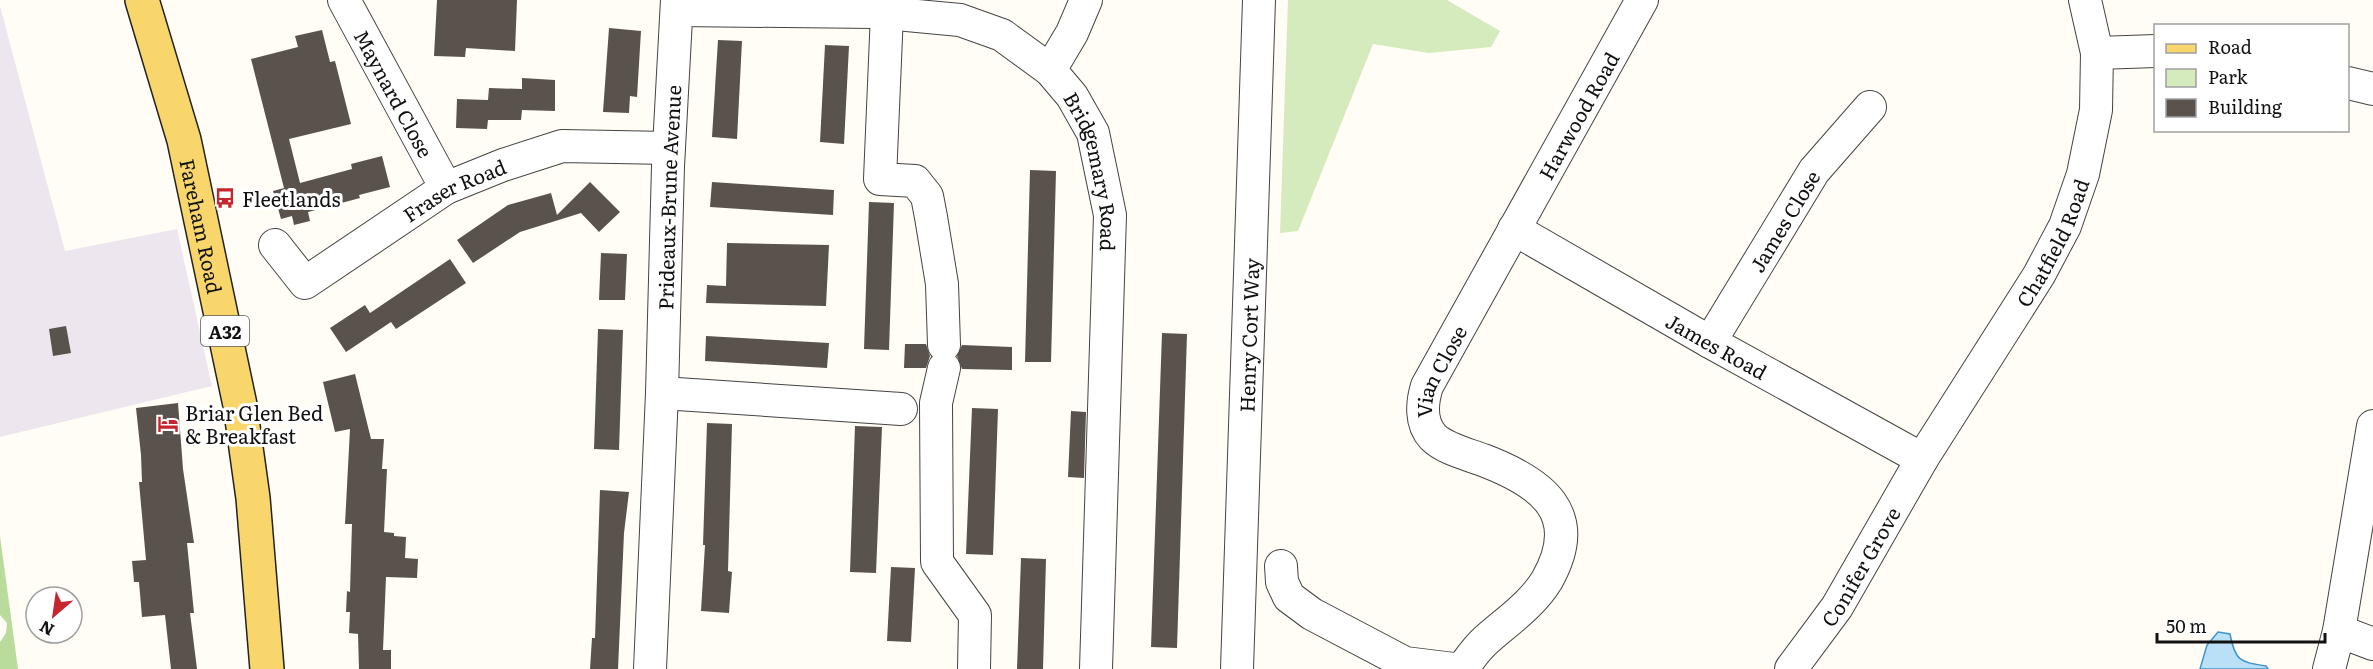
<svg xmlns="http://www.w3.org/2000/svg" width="2373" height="669" font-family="Literata,serif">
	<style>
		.industrial { fill: #eee6ef }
		.green { fill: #d5ebbd }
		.forest { fill: #b9dc9c }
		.water { fill: #b9e0f7; stroke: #3f96cf; stroke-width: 1.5 }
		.building { fill: #5a524d }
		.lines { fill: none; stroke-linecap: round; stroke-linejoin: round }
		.minor-casing { stroke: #444; stroke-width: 34 }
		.major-casing { stroke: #222; stroke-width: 36 }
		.minor { stroke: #fff; stroke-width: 32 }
		.major { stroke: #f9d66b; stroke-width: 33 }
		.labels { text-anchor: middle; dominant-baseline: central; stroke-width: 6; stroke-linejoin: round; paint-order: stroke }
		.shield { fill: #fff; stroke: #585858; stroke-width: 1.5 }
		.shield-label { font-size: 18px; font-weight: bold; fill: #111 }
		.street-label { font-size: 20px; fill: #111; stroke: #fff }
		.poi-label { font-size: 20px; fill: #111; stroke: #fff; text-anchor: start }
	</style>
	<rect width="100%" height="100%" fill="#fffdf5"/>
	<!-- industrial -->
	<polygon class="industrial" points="0,6 65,251 177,229 212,386 0,437"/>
	<!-- green -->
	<polygon class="green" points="1288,0 1447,0 1500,31 1491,47 1429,53 1373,44 1298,231 1280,233"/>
	<!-- forest -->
	<polygon class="forest" points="0,536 18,669 0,669 0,642 6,633 7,623 0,615"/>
	<!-- water -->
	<path class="water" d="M2218,632l12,2c5,27 10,28 36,32l2,3h-68l7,-24z"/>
	<!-- building -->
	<g class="building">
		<polygon points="437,0 517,0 515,51 466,48 465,57 434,56"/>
		<polygon points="609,28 641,31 637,97 630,96 629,113 603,112"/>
		<polygon points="322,30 330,62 335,61 351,124 289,139 300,183 352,169 351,164 382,156 390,187 359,195 360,198 308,212 310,221 294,225 292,216 281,219 273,191 284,188 251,59 298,47 295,36"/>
		<polygon points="718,40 742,41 737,139 712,137"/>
		<polygon points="825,45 849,46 844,144 820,142"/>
		<polygon points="522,78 555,80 555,111 522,110 521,120 488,120 487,129 456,128 457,99 488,100 489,88 522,89"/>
		<polygon points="1030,170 1056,171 1051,362 1025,362"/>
		<polygon points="590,182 620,212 599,232 581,213 520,232 473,263 457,240 508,205 551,193 557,215"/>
		<polygon points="712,182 834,190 833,215 710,207"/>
		<polygon points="869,202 894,203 889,350 864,349"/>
		<polygon points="727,243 829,245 826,306 706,303 707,285 726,286"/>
		<polygon points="601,253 627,254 625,300 599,300"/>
		<polygon points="450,259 466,283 396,329 391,322 346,352 330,328 365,305 370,313"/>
		<polygon points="66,326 71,353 53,356 49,329"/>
		<polygon points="598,329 623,330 619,450 594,449"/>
		<polygon points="1162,333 1187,334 1177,648 1151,647"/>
		<polygon points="706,336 829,343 827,368 705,361"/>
		<polygon points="905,344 926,344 930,356 926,368 904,368"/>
		<polygon points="962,345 1012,347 1012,370 962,369 957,356"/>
		<polygon points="355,374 371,439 384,439 382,469 387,469 384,532 394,533 394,536 406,537 405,558 418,559 417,578 386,577 383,650 391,650 391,669 359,669 358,634 349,633 350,612 346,612 347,591 350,592 352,524 345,524 350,429 335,432 323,382"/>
		<polygon points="178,403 183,469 194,543 187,543 194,613 190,613 197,669 171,669 165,615 142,617 139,582 134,582 132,561 146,560 139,482 142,482 141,455 136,408"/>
		<polygon points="972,408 998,409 993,555 966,554"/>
		<polygon points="1071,411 1086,412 1084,478 1068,477"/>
		<polygon points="707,423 732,424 728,571 732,572 729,613 701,611 705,545 703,545"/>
		<polygon points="855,426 882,427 876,573 850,572"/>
		<polygon points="600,490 629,492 624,533 618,669 590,669 592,638 595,638"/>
		<polygon points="1021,558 1046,559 1043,669 1017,669"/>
		<polygon points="891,567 915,568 911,642 887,641"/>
	</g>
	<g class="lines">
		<!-- minor casing -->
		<g class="minor-casing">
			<g id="minor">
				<path id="s1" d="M344,0l102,188"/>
				<path id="s2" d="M677,10l198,2 85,8 42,15 48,35 22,26 21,37 17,82 -14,454"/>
				<polyline points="887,13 880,179 915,181 927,196 931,217 942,284 944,345"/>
				<polyline points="2097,53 2156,51"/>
				<polyline points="1050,70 1072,33 1086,0"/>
				<polyline points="2348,83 2373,89"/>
				<path id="s3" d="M1514,229l196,113 212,117"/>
				<path id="s4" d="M275,245l30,38 141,-95 57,-23 59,-19 107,2"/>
				<path id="s5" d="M1710,342l104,-171 56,-64"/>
				<polyline points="944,368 936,403 937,562 975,615 974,669"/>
				<polyline points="662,393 901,409"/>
				<polyline points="1281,566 1282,582 1289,597 1312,614 1405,663 1454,669"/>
				<polyline points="2339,631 2373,644"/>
				<path id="s6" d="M650,669l12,-276 6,-227 9,-166"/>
				<path id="s7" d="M1237,669l22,-669"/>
				<path id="s8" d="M1462,669c7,-9 14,-20 23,-28 21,-19 47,-36 62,-61 38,-67 -6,-98 -64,-120 -16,-6 -38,-11 -50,-23 -13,-14 -11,-35 -6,-51l215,-386"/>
				<path id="s9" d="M1791,669l46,-62 85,-148 117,-184 26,-49 18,-52 13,-64 1,-57 -12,-53"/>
				<polyline points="2329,669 2339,631 2373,426"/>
			</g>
		</g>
		<!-- major casing -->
		<g class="major-casing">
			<g id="major">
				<path id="s10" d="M142,0l42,140 56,265 13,93 14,171"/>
			</g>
		</g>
		<!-- minor -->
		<use href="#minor" class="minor"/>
		<!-- major -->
		<use href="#major" class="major"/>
	</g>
	<!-- icons -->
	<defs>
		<g id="bus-bare" transform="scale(1.62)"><path d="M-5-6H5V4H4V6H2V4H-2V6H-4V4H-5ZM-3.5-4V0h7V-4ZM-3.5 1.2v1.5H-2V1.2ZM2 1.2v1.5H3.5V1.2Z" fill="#c4262e" stroke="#fff" stroke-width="2.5" paint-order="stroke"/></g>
		<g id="hotel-bare" transform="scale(1.62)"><path d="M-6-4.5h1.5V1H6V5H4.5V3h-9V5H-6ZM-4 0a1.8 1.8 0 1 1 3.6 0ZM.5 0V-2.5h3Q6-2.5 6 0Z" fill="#c4262e" stroke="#fff" stroke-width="2.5" paint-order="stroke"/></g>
	</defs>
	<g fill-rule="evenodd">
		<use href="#bus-bare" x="225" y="198"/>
		<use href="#hotel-bare" x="168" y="424"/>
	</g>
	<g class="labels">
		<!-- shield labels -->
		<rect class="shield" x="201" y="316" width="48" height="30" rx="4.5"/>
		<g class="shield-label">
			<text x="225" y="331">A32</text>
		</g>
		<!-- street labels -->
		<g class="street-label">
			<text stroke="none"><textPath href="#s1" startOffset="106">Maynard Close</textPath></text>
			<text stroke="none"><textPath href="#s8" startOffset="706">Harwood Road</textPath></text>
			<text stroke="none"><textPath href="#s2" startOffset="501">Bridgemary Road</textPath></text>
			<text stroke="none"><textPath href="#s4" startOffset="225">Fraser Road</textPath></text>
			<text stroke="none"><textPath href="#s6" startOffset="472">Prideaux-Brune Avenue</textPath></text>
			<text stroke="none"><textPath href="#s5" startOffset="142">James Close</textPath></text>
			<text stroke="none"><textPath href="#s10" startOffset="234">Fareham Road</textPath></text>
			<text stroke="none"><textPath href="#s9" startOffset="501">Chatfield Road</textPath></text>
			<text stroke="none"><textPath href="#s7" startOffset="334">Henry Cort Way</textPath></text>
			<text stroke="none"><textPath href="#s3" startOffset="234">James Road</textPath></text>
			<text stroke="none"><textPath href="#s8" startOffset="414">Vian Close</textPath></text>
			<text stroke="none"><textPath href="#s9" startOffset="124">Conifer Grove</textPath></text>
		</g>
		<!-- poi labels -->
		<g class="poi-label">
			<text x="242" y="198">Fleetlands</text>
			<text x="185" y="412">Briar Glen Bed<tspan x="185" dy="23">&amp; Breakfast</tspan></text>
		</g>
	</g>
	<!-- legend -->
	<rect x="2154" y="24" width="195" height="108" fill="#ffffff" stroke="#a0a0a0" stroke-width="1.5"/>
	<rect x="2166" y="44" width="30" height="9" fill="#f9d66b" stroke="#a0a0a0" stroke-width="1.5"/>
	<text x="2208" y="54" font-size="18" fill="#111111">Road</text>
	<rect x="2166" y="69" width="30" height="18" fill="#d5ebbd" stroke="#a0a0a0" stroke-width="1.5"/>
	<text x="2208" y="84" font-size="18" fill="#111111">Park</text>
	<rect x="2166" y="99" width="30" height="18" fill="#5a524d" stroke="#a0a0a0" stroke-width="1.5"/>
	<text x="2208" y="114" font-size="18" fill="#111111">Building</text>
	<!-- north arrow -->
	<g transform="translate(54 615) rotate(209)"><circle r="28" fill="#ffffff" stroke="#a0a0a0" stroke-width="1.5"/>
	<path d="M0-4.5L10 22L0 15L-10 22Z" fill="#c4262e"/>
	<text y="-9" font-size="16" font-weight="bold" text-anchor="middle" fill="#111111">N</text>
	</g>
	<!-- scale -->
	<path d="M2157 633v9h168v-9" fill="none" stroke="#111111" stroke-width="3"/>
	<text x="2166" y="633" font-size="18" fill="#111111" stroke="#ffffff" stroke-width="4.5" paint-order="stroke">50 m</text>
</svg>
